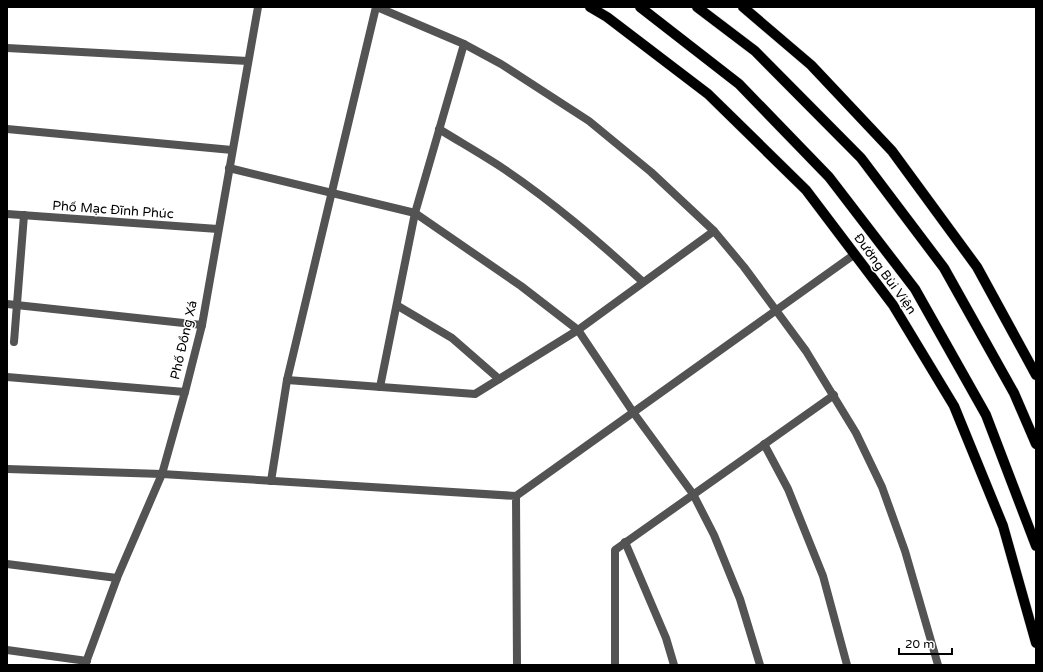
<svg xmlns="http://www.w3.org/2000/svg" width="1043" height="672" font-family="'Varela Round',sans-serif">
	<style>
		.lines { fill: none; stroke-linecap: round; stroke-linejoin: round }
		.primary-casing { stroke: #dbdbdb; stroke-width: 11 }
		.service { stroke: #535353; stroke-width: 8 }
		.minor { stroke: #535353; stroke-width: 8 }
		.tertiary { stroke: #535353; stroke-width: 8 }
		.primary { stroke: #000; stroke-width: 10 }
		.labels { text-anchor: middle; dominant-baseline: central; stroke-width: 3; stroke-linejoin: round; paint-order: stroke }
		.street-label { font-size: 13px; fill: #000; stroke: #fff }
	</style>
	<rect width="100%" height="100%" fill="#fff"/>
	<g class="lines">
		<!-- primary casing -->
		<g class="primary-casing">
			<g id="primary">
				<polyline points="590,7 607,17 708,94 806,190 893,305 954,406 1003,526 1036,643"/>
				<polyline points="640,7 739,84 829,177 915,289 986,415 1036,546"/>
				<polyline points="697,7 755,51 861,158 944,268 1014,393 1036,444"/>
				<polyline points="743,7 811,65 892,151 977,267 1036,375"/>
			</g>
		</g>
		<!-- service -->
		<g class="service">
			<polyline points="7,48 248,61"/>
			<polyline points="7,129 232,150"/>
			<path d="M439,129c21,13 42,25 62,38 51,34 97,74 142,115"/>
			<polyline points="7,304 202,325"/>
			<polyline points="398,306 452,338 499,379"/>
			<polyline points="14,342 24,215"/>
			<polyline points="7,377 185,392"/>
			<polyline points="287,380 475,394 578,330 714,231"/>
			<polyline points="380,387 415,213 464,44"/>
			<polyline points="764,444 788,489 823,576 847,665"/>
			<polyline points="7,469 162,474"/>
			<polyline points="271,481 287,380 376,7"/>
			<polyline points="625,542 666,638 674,665"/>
			<polyline points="7,564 117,578"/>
			<polyline points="7,650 87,661"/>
			<polyline points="615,665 615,550 834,395"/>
		</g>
		<!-- minor -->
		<g class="minor">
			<polyline points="377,7 464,44 501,64 589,121 651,172 714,231 744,267 806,351 856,433 882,487 905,551 938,665"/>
			<polyline points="229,168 415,213 521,286 578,330 633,412 693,494 714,535 740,599 760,665"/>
			<polyline points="7,214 218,229"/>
			<polyline points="162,474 516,496 517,665"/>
			<polyline points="516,496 855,254"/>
		</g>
		<!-- tertiary -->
		<polyline class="tertiary" points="85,665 117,578 162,474 185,392 202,325 258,7"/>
		<!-- primary -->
		<use href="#primary" class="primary"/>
	</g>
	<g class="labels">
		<!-- street labels -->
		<g class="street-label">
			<text transform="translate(113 210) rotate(4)">Phố Mạc Đĩnh Phúc</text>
			<text transform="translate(885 274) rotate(54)">Đường Bùi Viện</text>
			<text transform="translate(184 340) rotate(-77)">Phố Đồng Xá</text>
		</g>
	</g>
	<!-- border -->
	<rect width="1043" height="672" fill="none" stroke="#000000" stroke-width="16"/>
	<!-- scale -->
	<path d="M899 648v6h53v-6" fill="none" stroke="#000000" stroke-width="2"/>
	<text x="905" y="648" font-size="12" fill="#000000" stroke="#ffffff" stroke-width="3" paint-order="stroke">20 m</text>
</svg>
